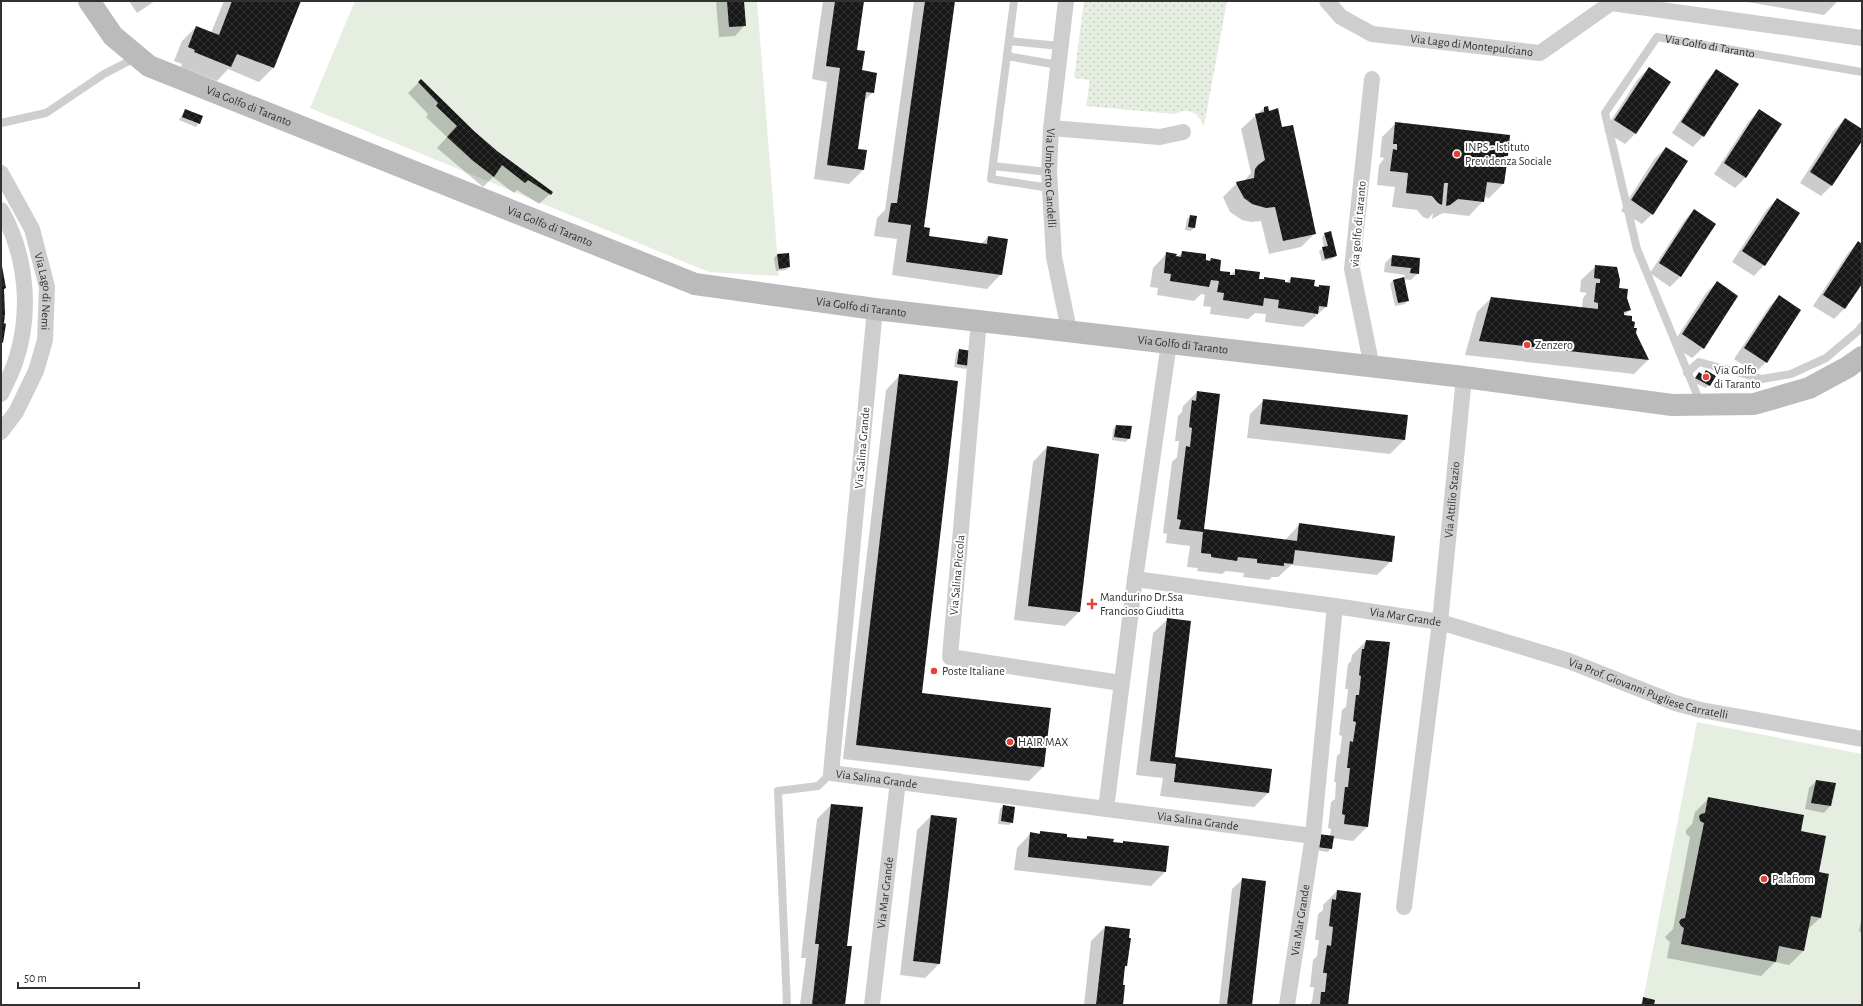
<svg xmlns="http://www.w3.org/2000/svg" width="1863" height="1006" font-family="'Alegreya Sans',sans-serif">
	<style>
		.park { fill: url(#park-dots) }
		.pitch { fill: #e5eee0 }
		.shadow { fill: #0003 }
		.building { fill: url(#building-cross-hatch) }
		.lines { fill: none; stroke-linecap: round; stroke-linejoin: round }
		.lane { stroke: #cecece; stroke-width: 8 }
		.street { stroke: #cecece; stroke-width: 16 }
		.secondary { stroke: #bbb; stroke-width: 22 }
		.poi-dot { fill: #e54136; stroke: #fff; stroke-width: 1.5 }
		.labels { text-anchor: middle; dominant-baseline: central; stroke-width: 4; stroke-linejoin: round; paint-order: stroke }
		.street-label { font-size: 12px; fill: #313131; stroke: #fff }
		.poi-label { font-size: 12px; fill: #313131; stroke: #fff; text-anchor: start }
	</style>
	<defs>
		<pattern id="park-dots" width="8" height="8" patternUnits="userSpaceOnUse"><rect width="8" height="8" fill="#e5eee0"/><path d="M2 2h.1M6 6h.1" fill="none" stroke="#c5cdc1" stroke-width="1.8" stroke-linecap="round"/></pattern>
		<pattern id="building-cross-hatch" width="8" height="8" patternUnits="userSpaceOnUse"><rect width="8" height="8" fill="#181818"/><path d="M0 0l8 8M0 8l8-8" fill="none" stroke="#313131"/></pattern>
	</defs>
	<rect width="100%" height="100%" fill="#fff"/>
	<!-- park -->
	<path class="park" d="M1084,1h143l-23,125c-7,-15 -15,-18 -30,-12l-88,-8 4,-26 -16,-2z"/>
	<!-- pitch -->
	<g class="pitch">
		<polygon points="355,1 757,1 779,276 709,272 310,108"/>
		<polygon points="1697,722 1862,754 1862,1005 1642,1005"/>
	</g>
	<!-- shadow -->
	<g class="shadow">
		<polygon points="129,1 155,1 137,13"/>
		<polygon points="224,1 299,1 273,68 259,82 228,69 217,81 181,67 182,64 174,61 182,41 196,27 211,33"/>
		<polygon points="716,1 743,1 745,25 735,36 719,37"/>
		<polygon points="823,1 863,1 856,51 861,71 873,92 864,101 857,150 863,170 849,184 814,179 827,82 812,79"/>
		<polygon points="914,1 954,1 923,228 928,237 981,244 988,237 1001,274 987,289 892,275 897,239 874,236 877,218 885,210"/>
		<polygon points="1741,1 1838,1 1824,15"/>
		<polygon points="1649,68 1670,82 1635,134 1625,144 1604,131 1638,79"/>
		<polygon points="1717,70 1738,84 1703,136 1693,147 1672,133 1706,81"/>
		<polygon points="421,80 474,132 550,194 539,204 517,190 514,193 493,177 483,187 437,148 447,137 426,117 428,114 408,93"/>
		<polygon points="1264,108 1281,128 1315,233 1301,247 1269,254 1261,221 1251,222 1242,220 1230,212 1223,197 1237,183 1243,182 1251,173 1241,129"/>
		<polygon points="185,111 199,123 196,127 179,120"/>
		<polygon points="1759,111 1746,177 1735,188 1714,174 1749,121"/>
		<polygon points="1845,119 1862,131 1862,139 1831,186 1821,196 1800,183 1834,130"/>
		<polygon points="1396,123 1509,136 1507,156 1502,160 1503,184 1489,198 1484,197 1483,201 1469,216 1443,213 1432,219 1433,213 1428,219 1423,217 1417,210 1392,207 1395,187 1377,185 1379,165 1383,160 1384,158 1380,157 1382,137"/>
		<polygon points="1666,148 1652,214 1642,224 1621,211 1655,158"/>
		<polygon points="1777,199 1799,213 1764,265 1754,276 1732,262 1767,209"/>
		<polygon points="1694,210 1681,276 1670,287 1650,273 1684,221"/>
		<polygon points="1190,216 1194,228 1191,231 1185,230 1187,219"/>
		<polygon points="1325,234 1336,256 1332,259 1322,261 1319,251 1324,248 1322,237"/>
		<polygon points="1858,243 1862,245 1862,282 1844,309 1834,319 1813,306 1848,253"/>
		<polygon points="1183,252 1204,261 1209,262 1211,259 1218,272 1228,277 1236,270 1258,280 1263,280 1265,278 1286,283 1291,278 1313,287 1317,288 1319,286 1326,307 1303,327 1265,322 1266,314 1255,313 1248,319 1210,314 1211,307 1203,306 1205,295 1201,294 1194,301 1157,295 1158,288 1150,287 1153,268 1167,253 1177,257"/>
		<polygon points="777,255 789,267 786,270 776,271 774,258"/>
		<polygon points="1392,256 1419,259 1418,273 1411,280 1403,279 1408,300 1405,304 1395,306 1390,284 1393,280 1404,278 1405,275 1384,272 1385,263"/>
		<polygon points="1596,266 1626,298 1630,310 1623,316 1633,329 1648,360 1634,374 1465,355 1477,312 1491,298 1582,308 1583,298 1587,293 1580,292 1581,280"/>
		<polygon points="1,269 5,288 3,290 1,343"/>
		<polygon points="1717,282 1703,348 1692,358 1672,345 1706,293"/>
		<polygon points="1779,297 1800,310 1766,362 1755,373 1734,359 1769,307"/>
		<polygon points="959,350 969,366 966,369 954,367 956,353"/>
		<polygon points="1706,371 1709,385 1706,388 1693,382 1699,373 1702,375"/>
		<polygon points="900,375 921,694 1044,766 1029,781 843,759 886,390"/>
		<polygon points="1197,392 1202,530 1285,540 1299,525 1391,561 1377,575 1291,565 1278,577 1272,577 1269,580 1243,577 1244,573 1226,571 1222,574 1197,571 1198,568 1187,567 1190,546 1166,543 1167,534 1163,533 1172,462 1177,457 1179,441 1175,441 1178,416 1182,412 1183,406"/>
		<polygon points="1264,400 1406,416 1404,440 1390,454 1247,438 1250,414"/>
		<polygon points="1116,426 1129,438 1126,442 1112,440 1113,429"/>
		<polygon points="1047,447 1079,612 1065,626 1014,620 1033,462"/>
		<polygon points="1168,619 1174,758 1268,793 1254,807 1160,796 1163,778 1136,775 1153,633"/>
		<polygon points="1366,641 1367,827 1353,841 1332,838 1331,848 1328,852 1314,850 1330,837 1331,829 1328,828 1331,802 1335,799 1336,782 1334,782 1337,756 1340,753 1342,736 1339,735 1342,710 1346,707 1348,689 1345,689 1348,664 1351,661 1352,655"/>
		<polygon points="1816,781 1830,806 1824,813 1805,809 1809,788"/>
		<polygon points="1709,798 1818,873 1820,918 1807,930 1803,951 1789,965 1775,962 1761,976 1667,958 1670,942 1667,940 1665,937 1673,929 1690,837 1686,834 1686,830 1692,824 1695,812"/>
		<polygon points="831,805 846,946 844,1005 800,1005 806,958 801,958 817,819"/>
		<polygon points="1003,806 1012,822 1009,825 998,824 1000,809"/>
		<polygon points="931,816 939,964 925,978 900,975 917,830"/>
		<polygon points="1040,832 1066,838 1084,840 1087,837 1112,843 1121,844 1123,842 1168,847 1165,872 1151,886 1014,870 1017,848 1031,833 1038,834"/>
		<polygon points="1243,879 1251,1005 1219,1005 1232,889"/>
		<polygon points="1337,891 1347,1005 1309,1005 1312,1002 1314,987 1310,987 1313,960 1317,956 1319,940 1315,940 1318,914 1323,910 1323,905"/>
		<polygon points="1862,915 1862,932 1859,932"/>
		<polygon points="1105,927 1126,966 1124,968 1122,986 1122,1005 1084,1005 1091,941"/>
		<polygon points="1644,998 1653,1005 1640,1005"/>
	</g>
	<!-- building -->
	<g class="building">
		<polygon points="232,1 301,1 274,68 237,54 231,67 194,52 195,50 188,47 196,26 219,35"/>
		<polygon points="727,1 744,1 746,26 729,27"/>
		<polygon points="835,1 864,1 857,50 865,51 862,70 877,73 874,93 866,92 858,149 867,150 864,170 827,165 840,68 826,66"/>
		<polygon points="925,1 955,1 924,227 930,228 929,236 987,244 988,236 1008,239 1002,275 906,262 911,225 888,222 891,203 897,203"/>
		<polygon points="1649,67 1671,82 1636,134 1614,120"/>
		<polygon points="1716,69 1739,84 1704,137 1681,122"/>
		<polygon points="421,79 474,131 497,151 553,192 551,195 528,180 525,183 502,165 494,177 472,160 447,137 457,126 436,106 438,103 418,82"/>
		<polygon points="1268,106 1269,111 1278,108 1282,127 1293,125 1316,234 1283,241 1275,207 1266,208 1252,204 1244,198 1237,185 1236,182 1254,178 1255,169 1258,165 1265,160 1255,114 1264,112 1264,107"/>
		<polygon points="185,109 203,116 200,124 182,117"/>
		<polygon points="1759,109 1782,124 1746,178 1724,163"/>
		<polygon points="1845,118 1862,129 1862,141 1832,186 1810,172"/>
		<polygon points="1395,122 1510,135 1508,156 1504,156 1503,163 1507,163 1504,184 1487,182 1484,202 1458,199 1450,205 1446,206 1448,183 1444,183 1442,205 1438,203 1432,196 1406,193 1408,173 1390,171 1393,149 1397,150 1397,144 1393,144"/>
		<polygon points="1666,147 1688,161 1653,215 1631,200"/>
		<polygon points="1777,198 1800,213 1765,266 1742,251"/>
		<polygon points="1694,209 1716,224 1681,277 1659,263"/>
		<polygon points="1190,215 1197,216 1195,228 1188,227"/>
		<polygon points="1331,231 1337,256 1325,259 1322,247 1328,246 1324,233"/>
		<polygon points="1858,241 1862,244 1862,284 1845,309 1823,295"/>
		<polygon points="1182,251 1206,254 1206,260 1210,261 1211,258 1221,260 1220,271 1230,272 1230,275 1235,275 1235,269 1260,272 1259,279 1264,279 1264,277 1285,280 1285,282 1290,283 1291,277 1315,280 1314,286 1319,287 1319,285 1330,286 1327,307 1319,306 1318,314 1278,308 1279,300 1264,298 1263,306 1223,300 1224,293 1217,292 1219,281 1211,280 1209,287 1170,281 1171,274 1164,273 1166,252 1177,254 1176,256 1181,257"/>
		<polygon points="789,253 790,267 779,269 777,254"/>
		<polygon points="1392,255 1420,258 1419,274 1410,273 1411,268 1391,266"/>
		<polygon points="1595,265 1617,267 1620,280 1619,288 1628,289 1627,298 1631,310 1624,312 1624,315 1632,316 1632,321 1635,322 1634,328 1637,328 1636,333 1649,360 1479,341 1491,297 1598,309 1598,303 1594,302 1596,283 1600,283 1600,279 1594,278"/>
		<polygon points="2,266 6,288 4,289 5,314 4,323 6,324 3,343 1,342"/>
		<polygon points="1404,277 1409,301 1398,303 1393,280"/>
		<polygon points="1717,281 1738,296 1704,349 1682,334"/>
		<polygon points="1779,295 1801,310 1767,363 1744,348"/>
		<polygon points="959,349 972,351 970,366 957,364"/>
		<polygon points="1706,370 1716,376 1710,386 1695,378 1699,372 1703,375"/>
		<polygon points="899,374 958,381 922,693 1051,708 1044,767 856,745"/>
		<polygon points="1197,391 1220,394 1204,529 1297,541 1299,523 1395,536 1392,562 1295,550 1293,564 1284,563 1284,566 1257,563 1257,559 1238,557 1237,561 1211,557 1211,554 1201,553 1203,532 1179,529 1181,520 1177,519 1186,446 1190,447 1192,428 1189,427 1192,400 1196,401"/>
		<polygon points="1263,399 1408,415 1405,440 1260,424"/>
		<polygon points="1116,425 1132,426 1130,439 1114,437"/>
		<polygon points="1047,446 1099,454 1080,612 1028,606"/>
		<polygon points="1167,618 1191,621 1175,757 1272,769 1269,793 1174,782 1176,764 1150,761"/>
		<polygon points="1366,640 1390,642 1368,827 1344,824 1345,815 1342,814 1345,787 1348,787 1350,768 1347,768 1350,741 1353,742 1356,722 1353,721 1356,695 1359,695 1361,676 1359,675 1362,649 1364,649"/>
		<polygon points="1816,780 1836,783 1831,806 1811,803"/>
		<polygon points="1708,797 1804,815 1801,831 1826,836 1819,872 1829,874 1821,918 1811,916 1804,951 1779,946 1776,962 1681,944 1684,928 1681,926 1679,922 1681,919 1685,918 1704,823 1700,821 1699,816 1701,814 1705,813"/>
		<polygon points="831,804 863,807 847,946 852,946 845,1005 812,1005 819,944 815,944"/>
		<polygon points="1003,805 1015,807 1013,823 1001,821"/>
		<polygon points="931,815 957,818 940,964 913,961"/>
		<polygon points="1040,831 1067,834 1067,837 1087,839 1087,836 1114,839 1113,842 1123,843 1123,841 1169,846 1166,872 1028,857 1030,832 1040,834"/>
		<polygon points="1318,834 1334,836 1332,849 1317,847"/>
		<polygon points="1242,878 1266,881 1252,1005 1227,1005"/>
		<polygon points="1337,890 1361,893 1348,1005 1320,1005 1321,992 1325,992 1327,973 1323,973 1327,945 1331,946 1333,927 1329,926 1332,899 1336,900"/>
		<polygon points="1105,926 1130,929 1129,938 1131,938 1127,966 1125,966 1123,985 1125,985 1123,1005 1096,1005"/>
		<polygon points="1643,997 1655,1000 1654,1005 1642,1005"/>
	</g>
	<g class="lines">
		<!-- lane -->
		<g class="lane">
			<polyline points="1014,1 991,179 1050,188"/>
			<polyline points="1009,41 1060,46"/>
			<polyline points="1007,56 1058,65"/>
			<polyline points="1,123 46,113 104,74 137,57"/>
			<polyline points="993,166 1049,172"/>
			<polyline points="1687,373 1699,362 1762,379 1791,374 1826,358 1858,331 1862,326"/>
			<path id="s1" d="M1700,402l-63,-153 -32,-136 52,-76 205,35"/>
			<polyline points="787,1005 778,791 818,786 831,773"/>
		</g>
		<!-- street -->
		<g class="street">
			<path id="s2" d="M1066,1l-15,127 -2,44 5,85 15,73"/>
			<path id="s3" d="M1327,1l14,16 31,17 168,19 71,-50 1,-2"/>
			<polyline points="1611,3 1862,38"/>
			<polyline points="1372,79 1352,269 1372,367"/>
			<polyline points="1051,128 1160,137 1183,132"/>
			<path id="s4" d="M1,173l31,56 15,58 -2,53 -9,31 -20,41 -15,20"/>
			<path d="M1,210c26,45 31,103 14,153 -4,11 -9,21 -14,31"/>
			<path id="s5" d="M875,309l-44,464 482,63"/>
			<polyline points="979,320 950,657 1121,683"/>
			<path id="s6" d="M1135,579l200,27 105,16 129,39 106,42 26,7 161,29"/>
			<polyline points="1106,809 1135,579 1169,343"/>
			<path id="s7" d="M1404,907l36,-285 24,-245"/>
			<path id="s8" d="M872,1005l26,-224"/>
			<path id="s9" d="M1287,1005l26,-169 22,-230"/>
		</g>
		<!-- secondary -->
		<path class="secondary" id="s10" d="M89,1l24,35 36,30 546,218 180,25 589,68 208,28 82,-1 55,-16 39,-21 14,-10"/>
	</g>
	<!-- markers -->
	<g class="poi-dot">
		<circle cx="1457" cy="154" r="4"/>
		<circle cx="1527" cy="345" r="4"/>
		<circle cx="1706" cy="377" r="4"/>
		<path d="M1090 598h4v4h4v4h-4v4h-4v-4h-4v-4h4z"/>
		<circle cx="934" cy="671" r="4"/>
		<circle cx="1010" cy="742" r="4"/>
		<circle cx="1764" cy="879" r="4"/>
	</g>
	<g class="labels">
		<!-- street labels -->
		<g class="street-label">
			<text stroke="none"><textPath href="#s3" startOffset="157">Via Lago di Montepulciano</textPath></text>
			<text stroke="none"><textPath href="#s1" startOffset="451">Via Golfo di Taranto</textPath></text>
			<text stroke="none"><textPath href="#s10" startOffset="197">Via Golfo di Taranto</textPath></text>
			<text stroke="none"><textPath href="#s2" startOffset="178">Via Umberto Candelli</textPath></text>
			<text transform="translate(1358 224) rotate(-85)">via golfo di taranto</text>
			<text stroke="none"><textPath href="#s10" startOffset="521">Via Golfo di Taranto</textPath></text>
			<text stroke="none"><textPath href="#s4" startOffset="128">Via Lago di Nemi</textPath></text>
			<text stroke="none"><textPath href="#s10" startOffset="845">Via Golfo di Taranto</textPath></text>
			<text stroke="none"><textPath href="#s10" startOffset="1169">Via Golfo di Taranto</textPath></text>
			<text transform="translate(862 448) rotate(-85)">Via Salina Grande</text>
			<text stroke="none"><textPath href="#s7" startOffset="410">Via Attilio Stazio</textPath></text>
			<text transform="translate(957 575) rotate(-85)">Via Salina Piccola</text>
			<text stroke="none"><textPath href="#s6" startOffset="273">Via Mar Grande</textPath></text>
			<text stroke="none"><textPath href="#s6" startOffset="527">Via Prof. Giovanni Pugliese Carratelli</textPath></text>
			<text stroke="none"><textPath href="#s5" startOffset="512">Via Salina Grande</textPath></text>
			<text stroke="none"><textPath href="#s5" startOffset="836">Via Salina Grande</textPath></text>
			<text stroke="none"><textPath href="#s8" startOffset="113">Via Mar Grande</textPath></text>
			<text stroke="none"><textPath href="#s9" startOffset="86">Via Mar Grande</textPath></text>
		</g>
		<!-- poi labels -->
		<g class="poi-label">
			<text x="1465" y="147">INPS - Istituto<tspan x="1465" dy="14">Previdenza Sociale</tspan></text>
			<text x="1535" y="345">Zenzero</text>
			<text x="1714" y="370">Via Golfo<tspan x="1714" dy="14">di Taranto</tspan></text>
			<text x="1100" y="597">Mandurino Dr.Ssa<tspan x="1100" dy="14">Francioso Giuditta</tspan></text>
			<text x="942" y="671">Poste Italiane</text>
			<text x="1018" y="742">HAIR MAX</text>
			<text x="1772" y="879">Palafiom</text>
		</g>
	</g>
	<!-- border -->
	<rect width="1863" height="1006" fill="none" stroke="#313131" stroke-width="4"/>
	<!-- scale -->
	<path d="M18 982v6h121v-6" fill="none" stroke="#313131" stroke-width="2"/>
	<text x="24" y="982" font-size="12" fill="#313131" stroke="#ffffff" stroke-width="3" paint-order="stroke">50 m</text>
</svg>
